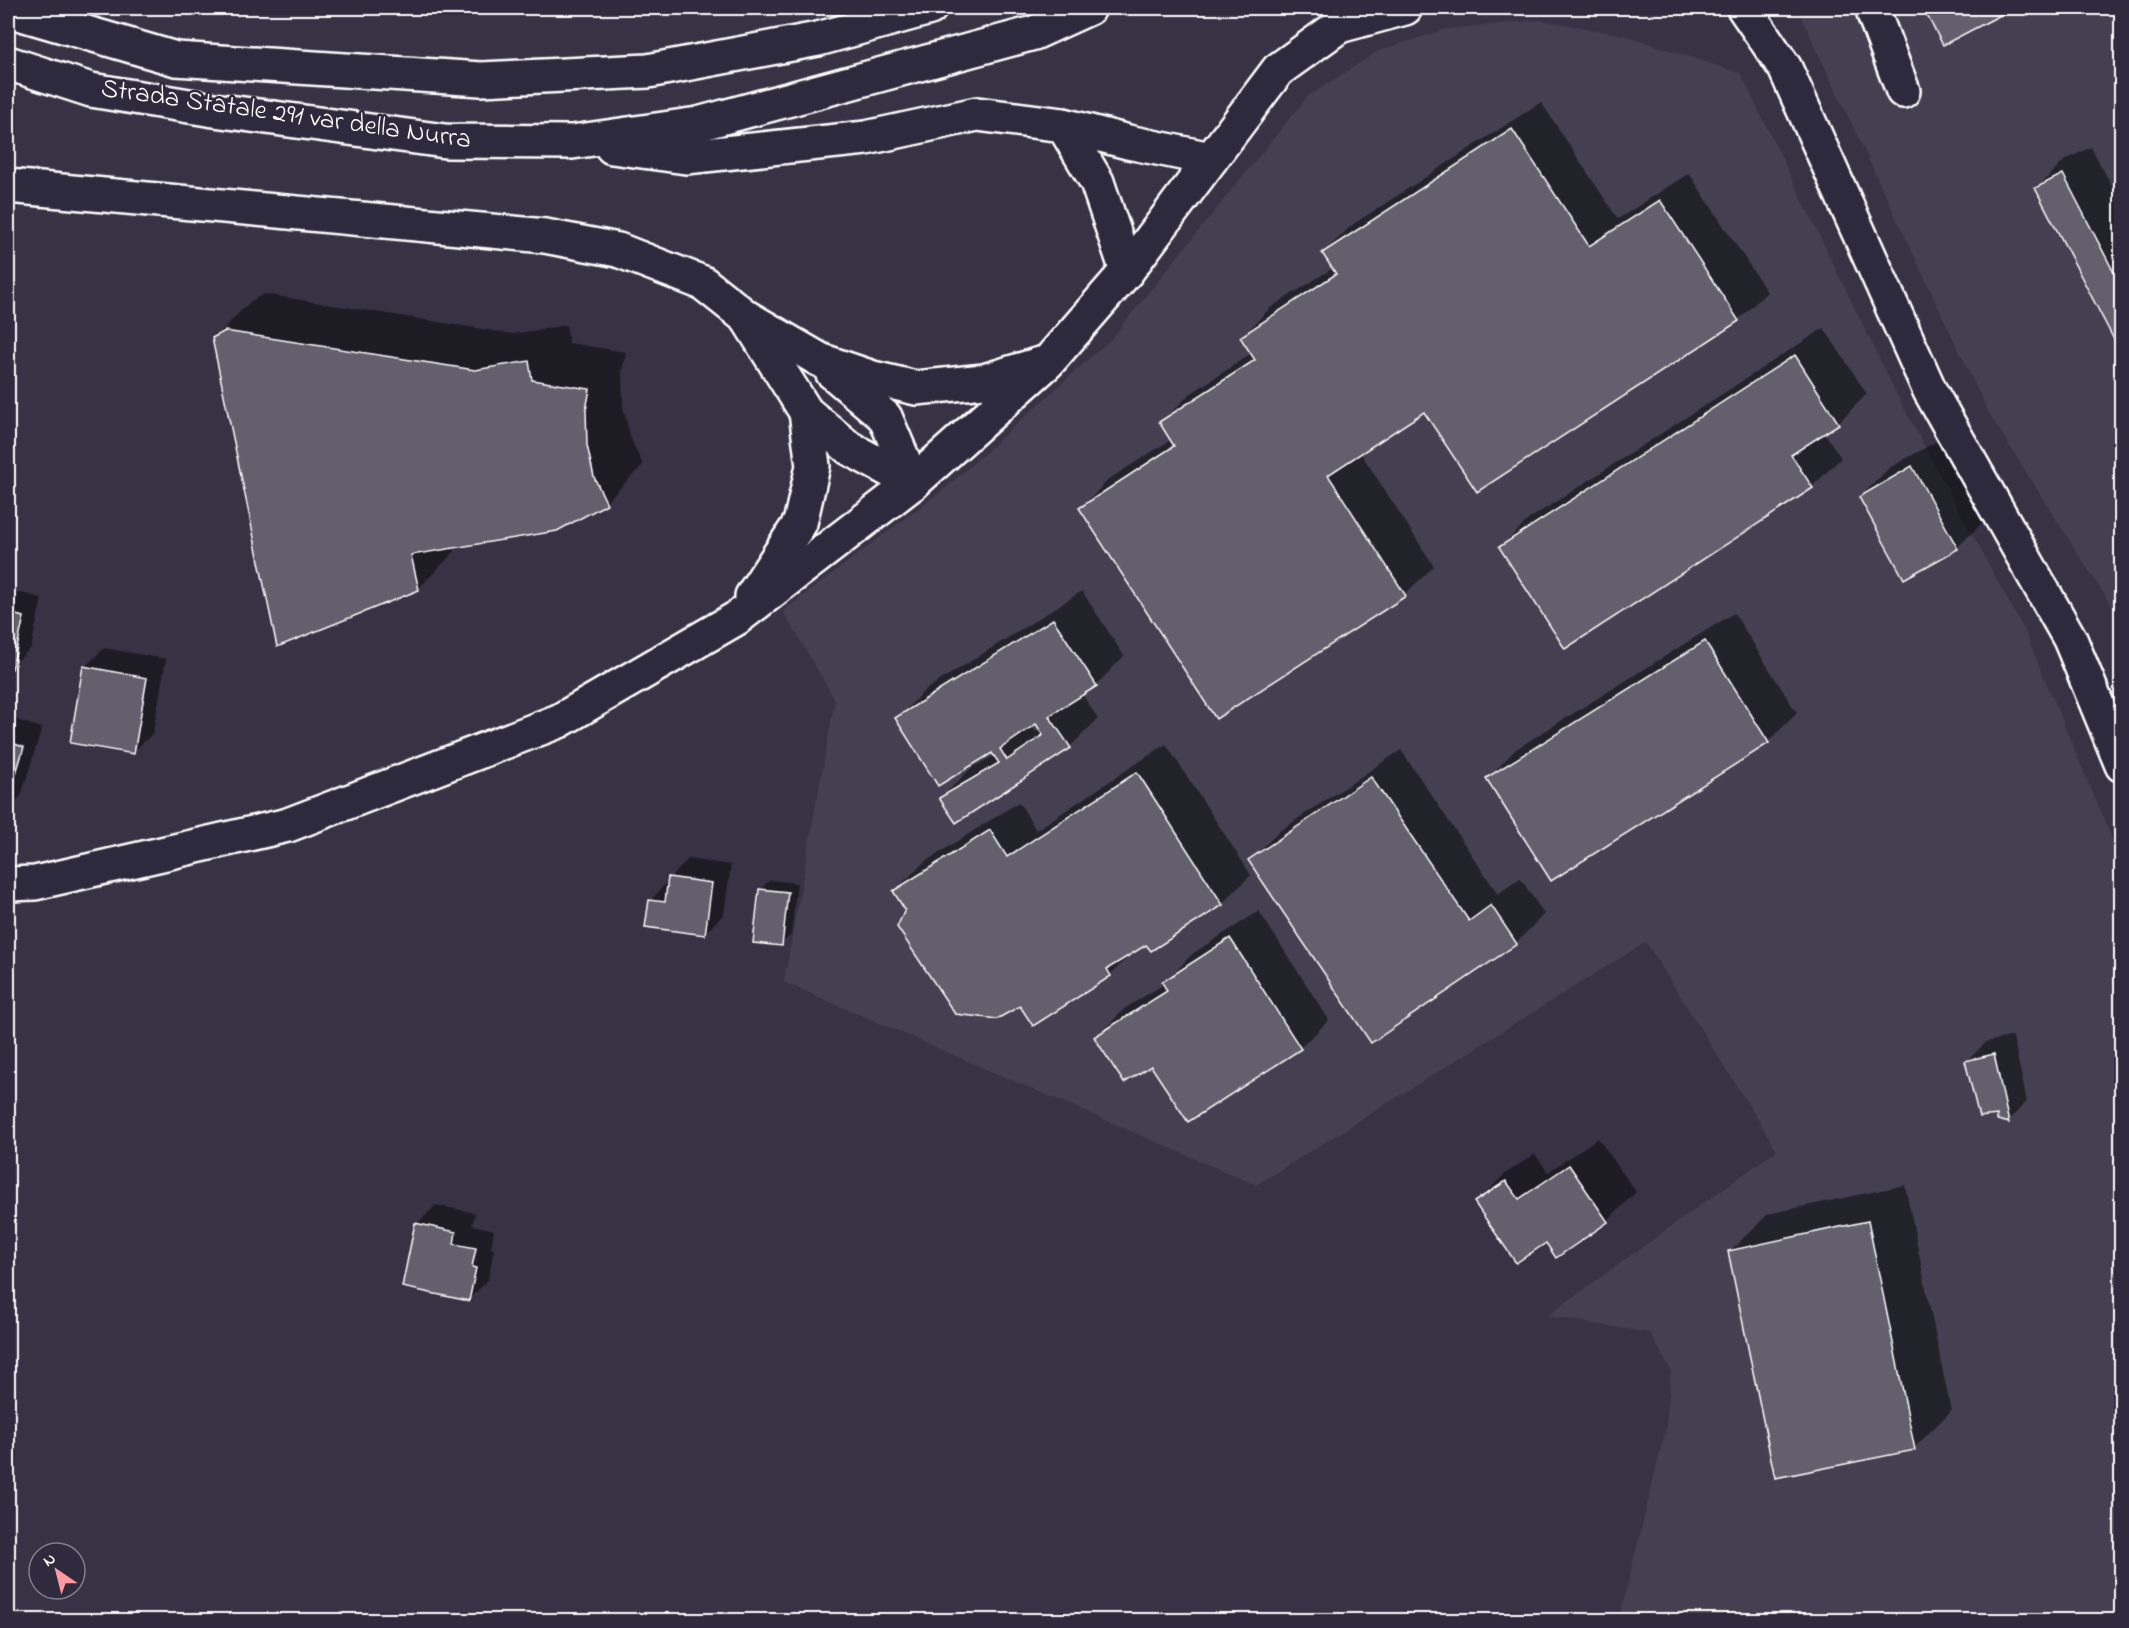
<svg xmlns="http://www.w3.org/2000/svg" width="2129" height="1628" font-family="'Indie Flower',sans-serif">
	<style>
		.built { fill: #444051 }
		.shadow { fill: #0007; fill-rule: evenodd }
		.building { fill: #635f6d; stroke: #fff; stroke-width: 1.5; fill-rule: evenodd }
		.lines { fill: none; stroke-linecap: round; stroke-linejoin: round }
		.minor-casing { stroke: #fff; stroke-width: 38 }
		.highway-casing { stroke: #fff; stroke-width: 38 }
		.minor { stroke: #2f2a3d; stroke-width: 33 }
		.highway { stroke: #2f2a3d; stroke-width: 33 }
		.labels { text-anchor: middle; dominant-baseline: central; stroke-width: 5; stroke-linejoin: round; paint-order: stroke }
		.street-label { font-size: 27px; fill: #fff; stroke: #2f2a3d }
	</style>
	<rect width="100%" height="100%" fill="#373345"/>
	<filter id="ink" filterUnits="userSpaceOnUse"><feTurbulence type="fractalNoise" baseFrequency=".0167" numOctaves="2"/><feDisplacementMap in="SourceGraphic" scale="12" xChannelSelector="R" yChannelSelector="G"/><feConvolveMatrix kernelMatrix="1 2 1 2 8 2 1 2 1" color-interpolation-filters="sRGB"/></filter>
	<g filter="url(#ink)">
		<!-- built -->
		<g class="built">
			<polygon points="1797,8 2121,8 2121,621 1988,412"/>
			<polygon points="1540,20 1624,35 1741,74 1899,399 2024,630 2110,834 2122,882 2121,1620 1619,1620 1666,1428 1671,1371 1650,1333 1547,1316 1777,1150 1646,942 1256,1185 784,982 835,700 783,611 948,486 1112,338 1307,97 1378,51 1447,29"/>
		</g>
		<!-- shadow -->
		<g class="shadow">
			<polygon points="1925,8 2011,8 1943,43"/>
			<polygon points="1541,102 1618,219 1689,173 1767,292 1738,320 1425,410 1360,452 1434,566 1405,594 1217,717 1081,508 1109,479 1172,439 1161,422 1190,394 1252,353 1242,337 1270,308 1333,268 1323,253 1352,225"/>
			<polygon points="2091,147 2122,205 2122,352 2037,188 2065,160"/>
			<polygon points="264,294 513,334 566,325 569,343 626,352 622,372 623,407 631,439 643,465 606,502 454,547 455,551 418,589 214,338 251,301"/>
			<polygon points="1824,328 1867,394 1838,423 1824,432 1841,458 1812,487 1565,647 1500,548 1529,519"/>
			<polygon points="1941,439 1986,519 1957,548 1860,497 1889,468"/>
			<polygon points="8,590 42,598 31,648 11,667 8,666"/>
			<path d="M1082,591l42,65 -28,29 -14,9 16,25 -28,28 -129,51 29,-29 25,-14 -2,-4 -96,-32 28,-29zM1036,722l5,7 -5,3 -4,-6z"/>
			<polygon points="1734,613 1797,713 1768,742 1488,778 1516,749"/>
			<polygon points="104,648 166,659 153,733 133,752 85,667"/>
			<polygon points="8,717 42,728 21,796 8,809"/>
			<polygon points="1166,744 1251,875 1222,904 1151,949 1147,943 1136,949 1110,975 1020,1004 907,910 894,891 923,863 1019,802 1036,830"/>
			<polygon points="1401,750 1498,894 1520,878 1544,914 1516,943 1250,861 1278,832"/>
			<polygon points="688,859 731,865 724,914 705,933 650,901"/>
			<polygon points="770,880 797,883 791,935 781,944 761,889"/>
			<polygon points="1259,911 1329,1020 1300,1048 1152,1063 1096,1038 1124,1009 1164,984 1192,954"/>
			<polygon points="2013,1036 2027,1102 2008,1121 1998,1114 1966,1062 1986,1042"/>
			<polygon points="1598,1138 1636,1192 1607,1221 1546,1241 1476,1203 1505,1174 1535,1154 1548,1172"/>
			<polygon points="1905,1185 1951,1411 1914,1448 1730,1251 1768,1214"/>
			<polygon points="436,1205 475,1213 472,1225 494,1230 491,1248 494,1249 488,1280 469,1299 417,1224"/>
		</g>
		<!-- building -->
		<g class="building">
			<polygon points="1923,8 2014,8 1943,45"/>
			<polygon points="1512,129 1589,246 1660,200 1739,321 1477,492 1424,412 1328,475 1406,596 1216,719 1079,508 1174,446 1159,422 1255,360 1240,337 1336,274 1322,253"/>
			<polygon points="2063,174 2122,288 2122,355 2035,188"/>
			<polygon points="225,331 475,370 529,361 532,380 590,389 586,410 587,445 594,477 607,504 557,531 411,555 419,590 277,647 212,338"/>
			<polygon points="1795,355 1839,424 1791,455 1813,488 1565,649 1499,547"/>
			<polygon points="1912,466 1958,549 1904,579 1859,497"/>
			<polygon points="8,613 24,617 12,669 8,668"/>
			<path d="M1053,619l44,67 -48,30 22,32 -115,75 -17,-25 60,-35 -7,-10 -54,33 -43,-68zM1036,724l7,11 -36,25 -7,-11z"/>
			<polygon points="1705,641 1769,743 1551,881 1486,778"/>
			<polygon points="83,666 147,678 134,754 70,743"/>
			<polygon points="8,742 24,747 8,800"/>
			<polygon points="1137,772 1223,905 1151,951 1146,945 1107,969 1111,976 1033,1026 1020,1006 997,1019 955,1014 897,927 905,910 893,891 990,830 1007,857"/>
			<polygon points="1371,777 1469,921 1491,905 1517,944 1371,1043 1248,860"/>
			<polygon points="668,877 712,883 705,935 645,927 649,900 665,902"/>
			<polygon points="759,889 788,892 782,946 753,943"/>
			<polygon points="1230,938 1301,1049 1188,1122 1151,1066 1124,1083 1094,1037 1167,991 1162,982"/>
			<polygon points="1994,1054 2009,1123 1997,1120 1997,1115 1979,1117 1965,1061"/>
			<polygon points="1569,1165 1608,1222 1556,1258 1546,1243 1516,1263 1474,1202 1506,1181 1519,1199"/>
			<polygon points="1868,1221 1915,1450 1775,1478 1728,1251"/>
			<polygon points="415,1223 456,1232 454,1244 476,1248 472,1267 476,1268 469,1301 402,1287"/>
		</g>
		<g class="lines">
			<!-- minor casing -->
			<g class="minor-casing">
				<g id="minor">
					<polyline points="1744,8 1785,68 1930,391 2070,639 2122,765"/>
					<polyline points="1875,8 1874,14 1903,91"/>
					<polyline points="1339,26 1405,8"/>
					<polyline points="8,186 545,236 618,250 703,283 746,317 820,360 873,378 916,388 984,381 1040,364"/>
					<polyline points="749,321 806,412 849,448 913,483"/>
					<polyline points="832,372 885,417 913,483"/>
					<polyline points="752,596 800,523 813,466 806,412"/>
					<polyline points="8,884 35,883 288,825 559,721 737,618 913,483 1048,362 1127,271 1278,70 1339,26 1355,8"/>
				</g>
			</g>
			<!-- highway casing -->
			<g class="highway-casing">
				<g id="highway">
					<polyline points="8,10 176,59 481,79 648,71 818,39 930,8"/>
					<polyline points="8,63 91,90 214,110 445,141 572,142 698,124 1034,33 1089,8"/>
					<polyline points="1063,125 1097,182 1127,271"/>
					<polyline points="612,147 686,157 866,138 977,114 1063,125 1128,142 1211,159"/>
				</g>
			</g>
			<!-- minor -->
			<use href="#minor" class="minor"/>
			<!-- highway -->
			<use href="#highway" class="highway"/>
		</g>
	</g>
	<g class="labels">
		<!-- street labels -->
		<g class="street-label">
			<text transform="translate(286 115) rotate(8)">Strada Statale 291 var della Nurra</text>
		</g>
	</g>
	<!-- margin -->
	<rect width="2129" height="1628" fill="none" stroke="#2f2a3d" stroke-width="30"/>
	<rect x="15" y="15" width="2099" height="1598" fill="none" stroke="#fff" stroke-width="2" filter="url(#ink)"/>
	<!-- north arrow -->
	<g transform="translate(57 1571) rotate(325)"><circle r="28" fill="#2f2a3d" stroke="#827f8b" stroke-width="1.5"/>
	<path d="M0-4.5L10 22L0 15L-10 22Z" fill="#ff9aa2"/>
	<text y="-9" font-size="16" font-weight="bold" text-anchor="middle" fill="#ffffff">N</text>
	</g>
</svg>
